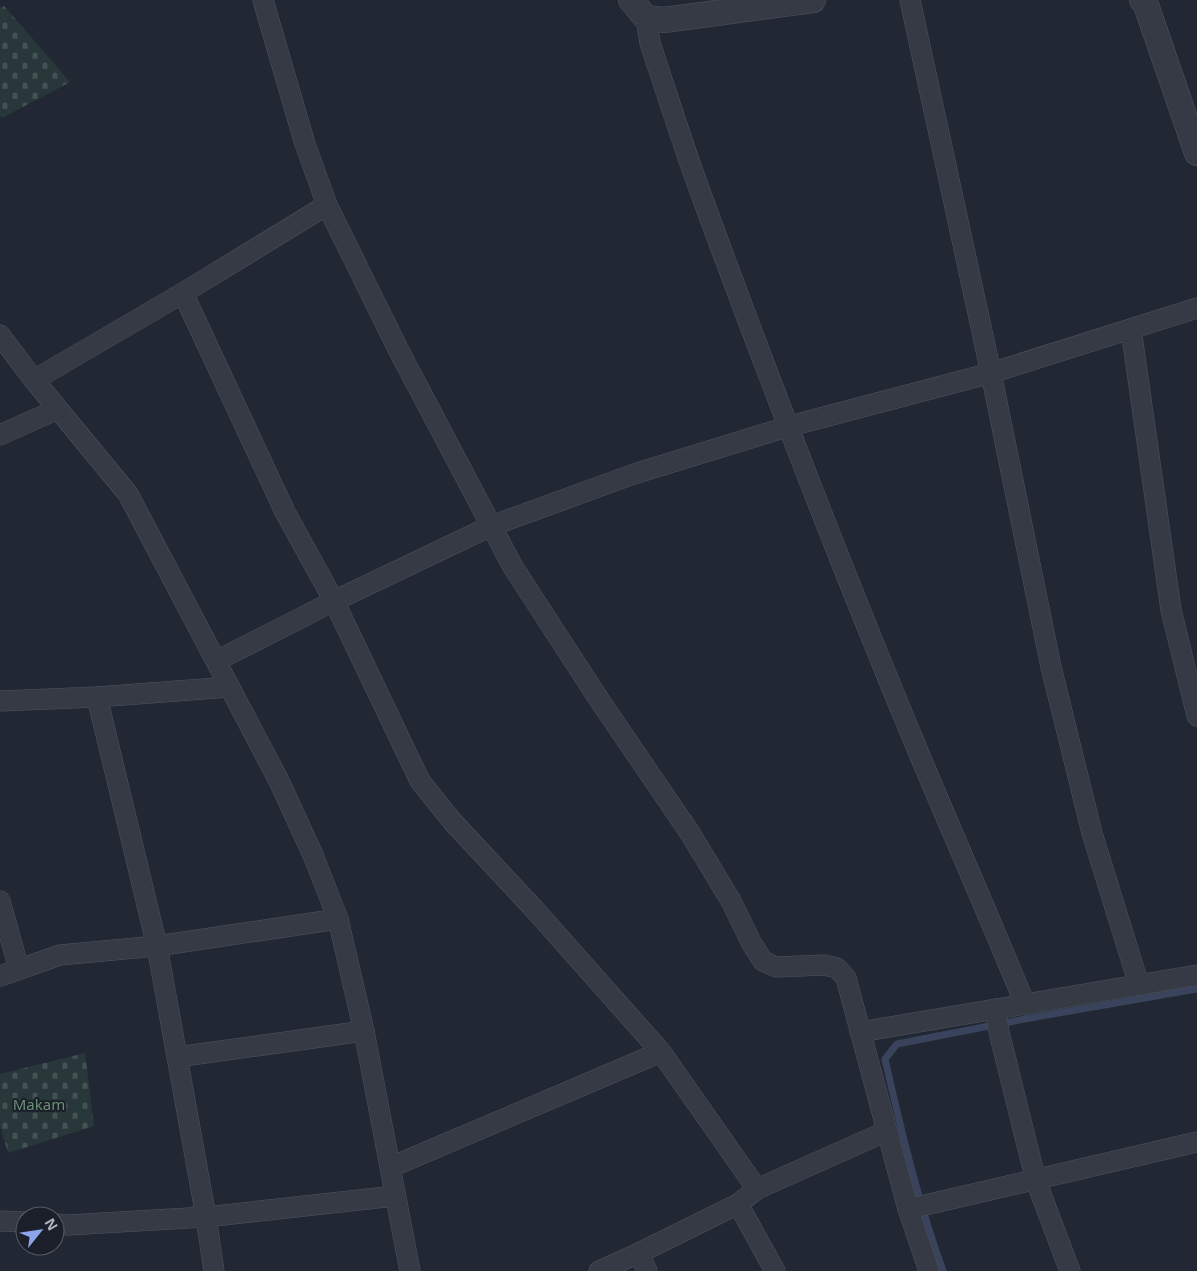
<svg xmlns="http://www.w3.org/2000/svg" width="1197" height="1271" font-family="'Noto Sans',sans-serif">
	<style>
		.cemetery { fill: url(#cemetery-stones) }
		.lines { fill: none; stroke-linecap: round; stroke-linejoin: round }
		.stream { stroke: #39435b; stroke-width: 7 }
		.minor-casing { stroke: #4f545f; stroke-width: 21 }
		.tertiary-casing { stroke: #4f545f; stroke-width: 26 }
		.minor { stroke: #353a45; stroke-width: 20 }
		.tertiary { stroke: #353a45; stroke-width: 25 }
		.labels { text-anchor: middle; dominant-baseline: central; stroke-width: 4; stroke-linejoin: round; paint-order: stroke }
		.park-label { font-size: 15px; fill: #6a8f77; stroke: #1b1f29 }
	</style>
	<defs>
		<pattern id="cemetery-stones" width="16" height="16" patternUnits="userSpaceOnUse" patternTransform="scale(1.25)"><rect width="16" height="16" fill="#283739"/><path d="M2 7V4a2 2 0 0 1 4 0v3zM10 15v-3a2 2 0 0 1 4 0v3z" fill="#455254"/></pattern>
	</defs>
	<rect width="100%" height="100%" fill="#222734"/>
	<!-- cemetery -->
	<g class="cemetery">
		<polygon points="4,6 70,82 2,118 0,115 0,8"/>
		<polygon points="85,1053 94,1126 8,1153 0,1126 0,1074"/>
	</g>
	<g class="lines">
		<!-- stream -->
		<path class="stream" d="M943,1271c-25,-69 -42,-141 -58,-212l12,-15 133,-26 167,-29"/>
		<!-- minor casing -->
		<g class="minor-casing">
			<g id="minor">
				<polyline points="263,0 305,144 327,205 399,351 513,567 600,701 690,833 731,901 752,944 763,961 776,967 824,965 837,968 846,978 908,1209 929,1271"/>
				<polyline points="910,0 991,373 1051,667 1092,833 1139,985"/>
				<path d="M646,18l4,25c18,54 35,109 55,162 68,185 139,369 215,551 35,83 71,165 105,248"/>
				<polyline points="183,293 285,512 334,601 420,781 452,821 535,910 661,1052 757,1189"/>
				<polyline points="1131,329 1171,610 1197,716"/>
				<polyline points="0,335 34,380 128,494 279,781 313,855 338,919 364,1031 410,1271"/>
				<polyline points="34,380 183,293 327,205"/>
				<polyline points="0,435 58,409"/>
				<polyline points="216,661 334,601 491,526 634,474 790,426 991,373 1197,308"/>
				<polyline points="97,697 157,946 206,1217 214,1271"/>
				<polyline points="0,701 97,697 230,687"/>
				<polyline points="0,901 19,969"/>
				<polyline points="0,976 60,955 157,946 338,919"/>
				<polyline points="995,1009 999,1032 1036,1181 1070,1271"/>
				<polyline points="860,1032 1197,975"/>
				<polyline points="177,1057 364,1031"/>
				<polyline points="391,1167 661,1052"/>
				<polyline points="738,1204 775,1271"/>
				<polyline points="908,1209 1197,1142"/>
				<polyline points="0,1221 25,1222"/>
				<polyline points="55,1224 68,1225 206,1217 395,1196"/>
				<polyline points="639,1253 647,1271"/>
				<polyline points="599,1271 639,1253 738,1204 757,1189 887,1131"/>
			</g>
		</g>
		<!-- tertiary casing -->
		<g class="tertiary-casing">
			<g id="tertiary">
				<polyline points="631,0 646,18 664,20 813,0"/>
				<polyline points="1142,0 1146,5 1197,153"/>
			</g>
		</g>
		<!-- minor -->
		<use href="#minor" class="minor"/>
		<!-- tertiary -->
		<use href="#tertiary" class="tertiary"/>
	</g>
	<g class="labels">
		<!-- park labels -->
		<g class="park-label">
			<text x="39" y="1104">Makam</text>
		</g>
	</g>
	<!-- north arrow -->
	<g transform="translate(40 1231) rotate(60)"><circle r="24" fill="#1b1f29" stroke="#565b66"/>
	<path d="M0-4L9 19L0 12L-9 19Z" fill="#8ca5ea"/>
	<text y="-8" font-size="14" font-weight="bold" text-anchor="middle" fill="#afb4c1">N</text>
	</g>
</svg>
